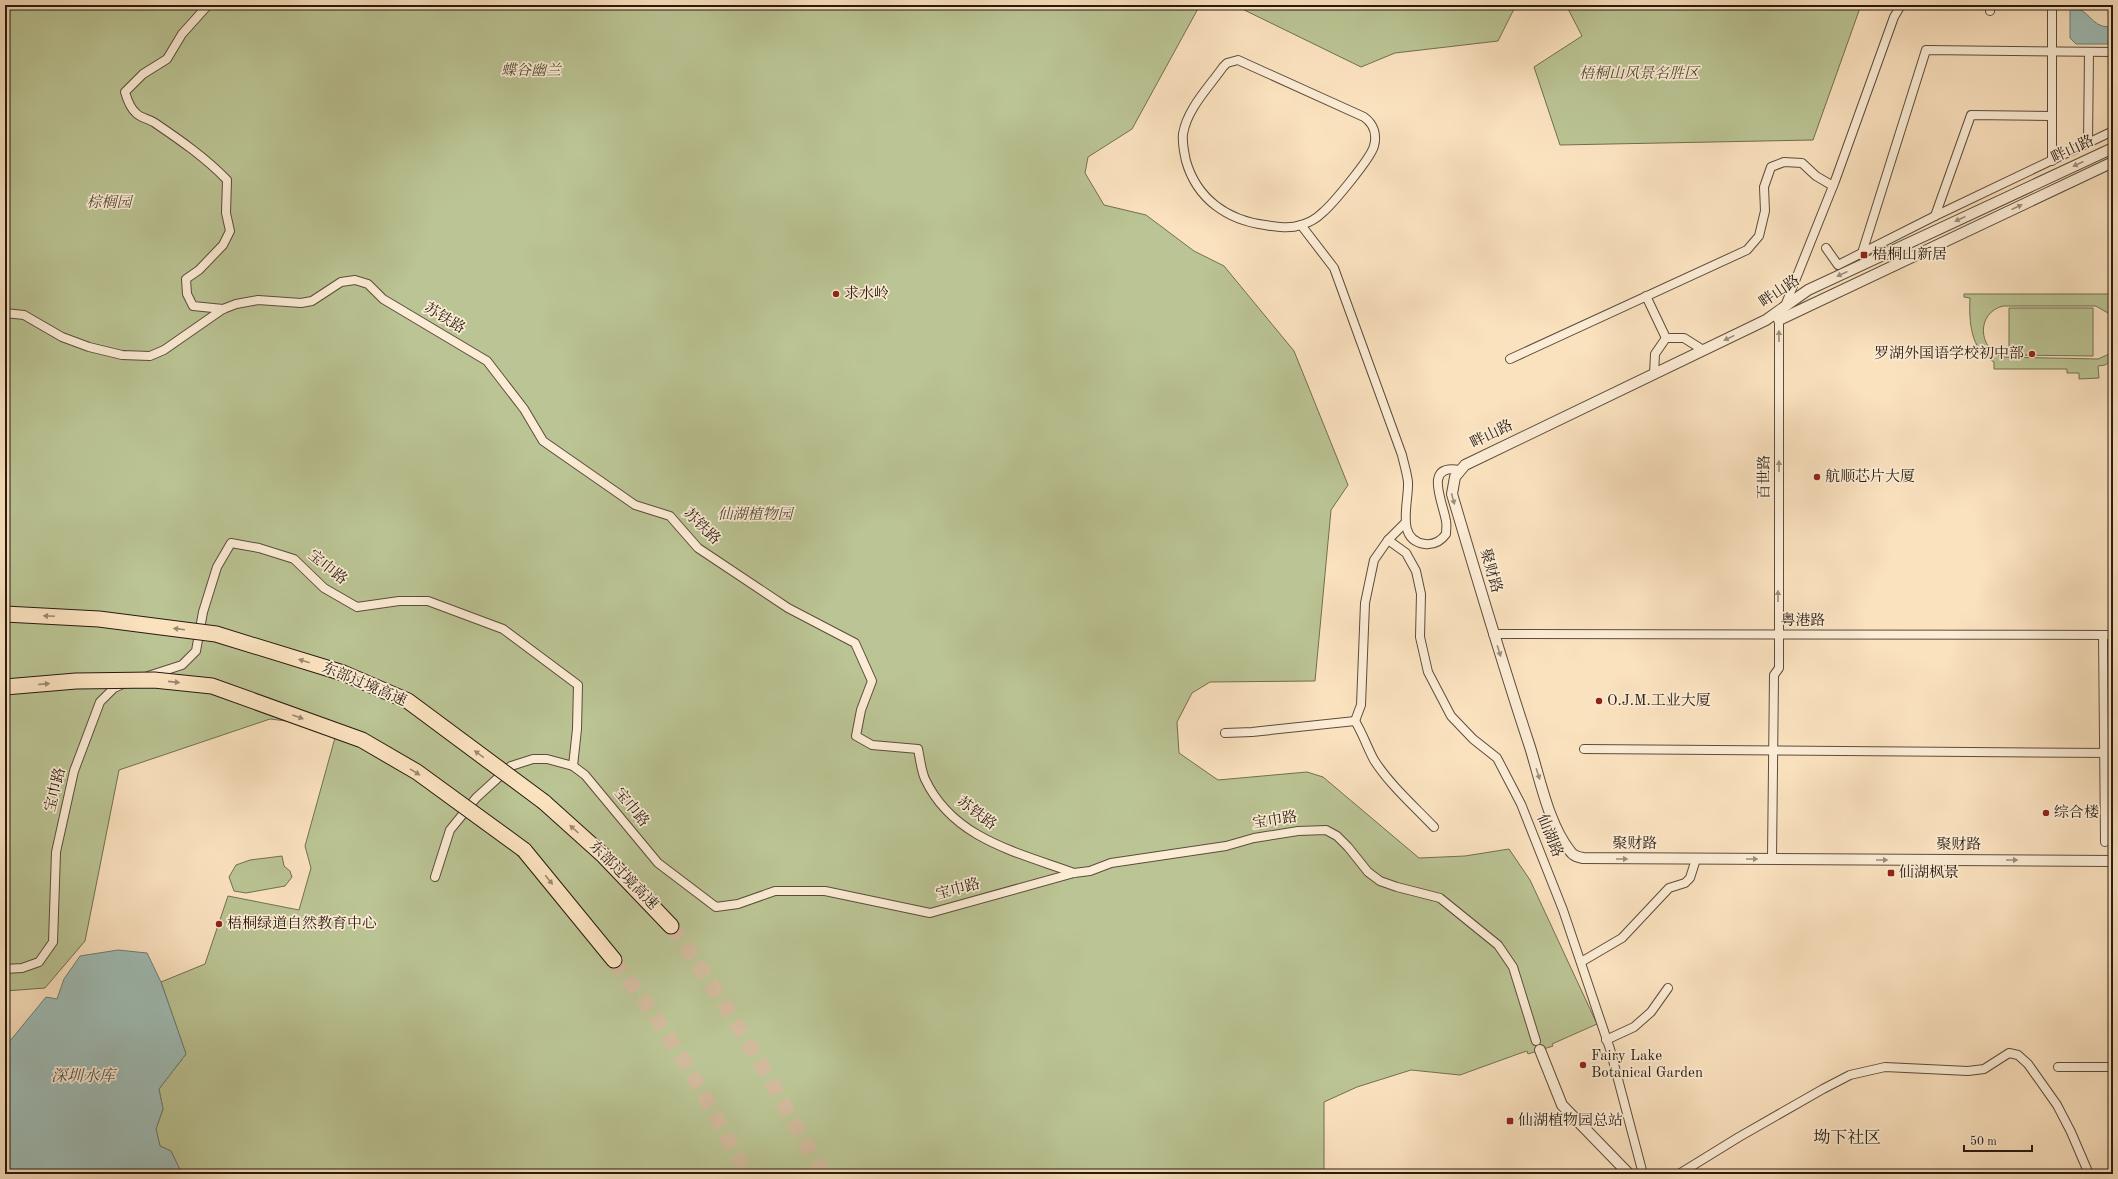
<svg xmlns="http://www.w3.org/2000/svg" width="2118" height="1179" font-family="'Old Standard TT','Noto Serif SC',serif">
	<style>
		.green { fill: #bbc494; stroke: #716f52 }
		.water { fill: #9fbdb7; stroke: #6f7c74 }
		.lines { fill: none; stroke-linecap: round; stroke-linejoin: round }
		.motorway-tunnel { stroke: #d1ba9c; stroke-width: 15; stroke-dasharray: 15 8; stroke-linecap: butt }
		.minor-casing { stroke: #5c4c3b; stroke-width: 10 }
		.tertiary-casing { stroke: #5c4c3b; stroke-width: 12 }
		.motorway-casing { stroke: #271a0f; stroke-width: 17 }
		.minor { stroke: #fcecd5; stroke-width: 8 }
		.tertiary { stroke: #fcecd5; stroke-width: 10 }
		.motorway { stroke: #fbe2bf; stroke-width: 15 }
		.motorway-bridge-casing { stroke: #271a0f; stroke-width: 17; stroke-linecap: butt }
		.motorway-bridge { stroke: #fbe2bf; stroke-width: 15 }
		.oneway { fill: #9c8e7c }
		.oneway2 { fill: #9c8870 }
		.poi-dot { fill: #8f2418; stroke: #fcecd5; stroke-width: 1.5 }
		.labels { text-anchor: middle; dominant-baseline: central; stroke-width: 3.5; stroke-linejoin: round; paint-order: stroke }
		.park-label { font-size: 15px; font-style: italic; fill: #534d37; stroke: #fcecd5 }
		.street-label { font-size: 15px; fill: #271a0f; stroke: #fcecd5 }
		.poi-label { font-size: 15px; fill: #271a0f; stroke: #fcecd5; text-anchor: start }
		.water-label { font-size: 16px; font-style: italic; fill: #51534a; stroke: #fcecd5 }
		.quarter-label { font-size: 17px; fill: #271a0f; stroke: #fcecd5 }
	</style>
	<rect width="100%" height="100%" fill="#fbe2bf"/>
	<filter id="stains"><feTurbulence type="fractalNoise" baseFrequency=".005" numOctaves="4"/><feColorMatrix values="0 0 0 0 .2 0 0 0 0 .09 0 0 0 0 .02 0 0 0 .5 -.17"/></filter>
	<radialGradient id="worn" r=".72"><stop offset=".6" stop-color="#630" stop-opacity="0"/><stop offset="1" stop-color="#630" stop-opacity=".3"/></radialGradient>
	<!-- green -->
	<g class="green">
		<polygon points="5,5 1200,5 1132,129 1088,157 1085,173 1104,205 1146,215 1194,251 1224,266 1294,351 1348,485 1331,510 1315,681 1210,682 1192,693 1177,722 1179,753 1218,780 1307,772 1323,777 1419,858 1465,856 1509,849 1530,880 1597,1024 1552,1044 1553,1046 1528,1054 1527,1051 1518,1054 1460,1075 1411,1070 1357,1087 1324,1102 1324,1174 182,1174 171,1151 160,1146 156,1129 163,1109 159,1089 186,1054 161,982 205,964 228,896 299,910 311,868 305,846 338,727 270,719 119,770 85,941 45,988 5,991"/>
		<polygon points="1234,5 1516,5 1498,41 1395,53 1361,67"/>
		<polygon points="1566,5 1861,5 1813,140 1560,145 1534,67 1582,36"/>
		<path d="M1964,294h149v22l-17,-10h-93c-27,7 -25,42 -1,51l96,2 9,-4 6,-5v9l-8,6 -7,1 1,12 -20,1v-6h-12v-4h-73v-7c-24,-12 -25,-41 -24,-64l-6,-1z"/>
		<polygon points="2009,308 2093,308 2093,356 2009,355"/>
		<polygon points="282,856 284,866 290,871 292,877 285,886 246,893 234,891 229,877 236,865 250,860"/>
	</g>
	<!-- water -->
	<g class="water">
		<path d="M2070,7c20,1 20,20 39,20l-1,17h-32l-6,-6z"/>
		<polygon points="118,950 147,953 161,982 186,1054 159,1089 163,1109 156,1129 160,1146 171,1151 182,1174 5,1174 5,1047 46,997 57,999 64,979 80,956"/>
	</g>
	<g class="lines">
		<!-- motorway-tunnel -->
		<g class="motorway-tunnel">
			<path d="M671,926c57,79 105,163 152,248"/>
			<polyline points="614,960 650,1009 687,1065 747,1174"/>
		</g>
		<!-- minor casing -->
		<g class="minor-casing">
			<g id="minor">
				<path d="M208,5l-26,29 -15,25 -24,15 -18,18c2,7 5,16 11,21 4,5 14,6 19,10 25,17 51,35 72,57l-1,33 4,18 -7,14 -24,25 -13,9 1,15 6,12 30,3"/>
				<polyline points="1990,11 1990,5"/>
				<path d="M1238,60l126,57c10,7 13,18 10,29 -3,12 -42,59 -52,67 -5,5 -14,10 -21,12 -11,4 -24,2 -36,0 -38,-5 -68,-26 -79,-64 -2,-9 -4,-18 -3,-27 4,-25 26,-47 40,-67l4,-4z"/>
				<polyline points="2088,142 2089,52"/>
				<polyline points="2052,161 2052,5"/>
				<polyline points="1935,216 1971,115 2051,116"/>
				<path d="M1301,225l33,43 68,187c2,9 5,18 6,27 1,21 -13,58 17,62 9,1 16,-3 21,-10 0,-4 1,-9 0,-13 -3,-19 -23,-57 13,-51"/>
				<polyline points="1826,248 1838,265 1935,216 2113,131"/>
				<polyline points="1862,253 1926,50 2113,52"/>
				<polyline points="1646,296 1666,338"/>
				<polyline points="1785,306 1835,181 1894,17 1901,5"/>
				<path d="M5,313l19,2 38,22 27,10 33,8 28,1 14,-6 59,-41 13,-5 22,-4 43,3 11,-2 29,-19 14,-2 13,4 15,15 104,62 37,48 19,32 92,64 35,11 28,32 90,60 67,35 17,38 -11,29 -5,26 16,9 46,4c2,9 3,21 7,30 28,60 92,73 149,94"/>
				<polyline points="1510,359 1747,250 1759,236 1765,211 1764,187 1771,167 1784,162 1802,163 1816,176 1833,186"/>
				<polyline points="1654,374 1655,354 1666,338 1684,338 1703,350"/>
				<polyline points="1388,540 1406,553 1416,571 1421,594 1420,637 1428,672 1451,716 1473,739 1497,758 1521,804 1563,910 1610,1049 1643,1174"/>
				<polyline points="1493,634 2113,635"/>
				<polyline points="2103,635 2105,842"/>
				<polyline points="148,676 182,665 196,651 203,612 217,567 231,543 259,548 294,559 324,588 357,607 399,601 428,601 503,629 578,685 577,729 573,766"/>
				<polyline points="1355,721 1361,705 1365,603 1374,560 1388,540 1405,523"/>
				<path d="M1355,721c8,13 12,26 19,39 16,25 40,46 60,67"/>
				<polyline points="1225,733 1252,732 1355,721"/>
				<polyline points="1584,749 2113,753"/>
				<polyline points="1772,859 1774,675 1779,668 1779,320"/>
				<polyline points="435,877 450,830 476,798 511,766 533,759 547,759 573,766 585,775 658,863 716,907 738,904 775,891 825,891 930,913 1074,873 1090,871 1111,863 1226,846 1254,838 1298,831 1326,830 1337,836 1348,847 1368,872 1380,881 1397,887 1440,898 1498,945 1513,967 1536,1041"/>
				<polyline points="1581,962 1622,938 1669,888 1685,883 1690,878 1696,859"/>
				<polyline points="5,969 22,968 39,962 53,942 56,852 74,771 100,702 114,688 123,684"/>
				<polyline points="1606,1040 1634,1027 1651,1012 1668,988"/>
				<polyline points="2058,1067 2113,1067"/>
				<polyline points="1679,1174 1739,1137 1823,1089 1850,1075 1885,1067 1968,1071 1984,1069 2009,1053 2018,1055 2028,1064 2057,1105 2071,1132 2089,1174"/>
				<polyline points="2089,1174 2100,1174"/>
			</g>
		</g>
		<!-- tertiary casing -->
		<g class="tertiary-casing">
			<g id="tertiary">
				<path d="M2113,148l-305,142 -42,30 -301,145 -10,12 -3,17c25,84 50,169 78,253 10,32 19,78 40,104 3,5 8,6 13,7l530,3"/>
				<polyline points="1779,320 2113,162"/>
				<polyline points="1540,1050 1562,1105 1629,1174"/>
			</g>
		</g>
		<!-- motorway casing -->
		<g class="motorway-casing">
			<g id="motorway">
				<polyline points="544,802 604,856 671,926"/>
				<polyline points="524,850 614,960"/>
			</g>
		</g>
		<!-- minor -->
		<use href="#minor" class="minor"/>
		<!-- tertiary -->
		<use href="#tertiary" class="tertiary"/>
		<!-- motorway -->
		<use href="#motorway" class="motorway"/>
		<!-- motorway-bridge casing -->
		<g class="motorway-bridge-casing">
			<g id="motorway-bridge">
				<polyline points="5,614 99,619 216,634 343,673 408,701 544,802"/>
				<polyline points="5,687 76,681 154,680 212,686 362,740 417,772 524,850"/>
			</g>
		</g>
		<!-- motorway-bridge -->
		<use href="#motorway-bridge" class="motorway-bridge"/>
	</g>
	<!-- one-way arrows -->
	<defs><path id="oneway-solid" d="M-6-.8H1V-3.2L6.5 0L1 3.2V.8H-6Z"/></defs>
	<g class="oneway">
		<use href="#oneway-solid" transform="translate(2078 164) rotate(155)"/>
		<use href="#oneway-solid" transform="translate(2017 207) rotate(-25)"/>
		<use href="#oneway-solid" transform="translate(1960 219) rotate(155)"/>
		<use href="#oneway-solid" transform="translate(1842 274) rotate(155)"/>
		<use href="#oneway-solid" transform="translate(1779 336) rotate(-90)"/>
		<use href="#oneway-solid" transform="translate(1729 338) rotate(154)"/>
		<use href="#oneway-solid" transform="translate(1779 466) rotate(-90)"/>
		<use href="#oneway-solid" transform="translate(1453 499) rotate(75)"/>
		<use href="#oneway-solid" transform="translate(1778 596) rotate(-90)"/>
		<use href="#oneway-solid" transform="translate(1499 651) rotate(72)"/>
		<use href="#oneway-solid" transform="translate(1538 774) rotate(72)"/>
		<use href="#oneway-solid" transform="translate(1622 859)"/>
		<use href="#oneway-solid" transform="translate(1752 859)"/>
		<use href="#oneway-solid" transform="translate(1882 860)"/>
		<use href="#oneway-solid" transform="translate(2012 860)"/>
	</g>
	<g class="oneway2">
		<use href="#oneway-solid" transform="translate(49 616) rotate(-177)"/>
		<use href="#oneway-solid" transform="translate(179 629) rotate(-173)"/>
		<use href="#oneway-solid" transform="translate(304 661) rotate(-163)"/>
		<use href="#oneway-solid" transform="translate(174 682) rotate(6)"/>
		<use href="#oneway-solid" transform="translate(44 684) rotate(-5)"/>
		<use href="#oneway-solid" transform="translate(298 717) rotate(20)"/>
		<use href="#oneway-solid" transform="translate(479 754) rotate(-144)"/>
		<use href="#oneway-solid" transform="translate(415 772) rotate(32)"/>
		<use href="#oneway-solid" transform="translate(574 829) rotate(-138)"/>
		<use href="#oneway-solid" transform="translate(549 880) rotate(51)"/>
	</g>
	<!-- markers -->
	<g class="poi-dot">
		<rect x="1860" y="251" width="8" height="8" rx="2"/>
		<circle cx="836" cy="294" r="4"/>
		<circle cx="2032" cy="354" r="4"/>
		<circle cx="1817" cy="477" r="4"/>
		<circle cx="1599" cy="701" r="4"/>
		<circle cx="2046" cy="813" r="4"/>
		<rect x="1887" y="869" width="8" height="8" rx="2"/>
		<circle cx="219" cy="924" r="4"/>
		<circle cx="1583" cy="1065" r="4"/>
		<rect x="1506" y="1117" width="8" height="8" rx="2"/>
	</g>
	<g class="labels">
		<!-- park labels -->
		<g class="park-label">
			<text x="531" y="71">蝶谷幽兰</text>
			<text x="1639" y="74">梧桐山风景名胜区</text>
			<text x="109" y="203">棕榈园</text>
			<text x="755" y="515">仙湖植物园</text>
		</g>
		<!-- street labels -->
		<g class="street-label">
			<text transform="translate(2073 150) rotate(-25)">畔山路</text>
			<text transform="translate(1780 292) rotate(-34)">畔山路</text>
			<text transform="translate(444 319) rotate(31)">苏铁路</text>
			<text transform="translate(1492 435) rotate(-26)">畔山路</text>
			<text transform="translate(1765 477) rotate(-90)">百世路</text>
			<text transform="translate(701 527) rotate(44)">苏铁路</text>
			<text transform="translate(327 568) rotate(39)">宝巾路</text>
			<text transform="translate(1490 571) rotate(74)">聚财路</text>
			<text x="1803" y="621">粤港路</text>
			<text transform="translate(364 685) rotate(23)">东部过境高速</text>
			<text transform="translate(56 790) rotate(-76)">宝巾路</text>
			<text transform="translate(631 808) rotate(51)">宝巾路</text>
			<text transform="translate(976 814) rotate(36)">苏铁路</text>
			<text transform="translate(1275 821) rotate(-9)">宝巾路</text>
			<text transform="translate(1549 836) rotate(68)">仙湖路</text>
			<text x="1635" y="844">聚财路</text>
			<text x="1959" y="845">聚财路</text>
			<text transform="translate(623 876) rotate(45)">东部过境高速</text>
			<text transform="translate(958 890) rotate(-15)">宝巾路</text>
		</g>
		<!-- poi labels -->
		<g class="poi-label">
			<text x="1872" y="255">梧桐山新居</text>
			<text x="844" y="294">求水岭</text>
			<text x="2024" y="354" text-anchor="end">罗湖外国语学校初中部</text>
			<text x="1825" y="477">航顺芯片大厦</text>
			<text x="1607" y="701">O.J.M.工业大厦</text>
			<text x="2054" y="813">综合楼</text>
			<text x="1899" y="873">仙湖枫景</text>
			<text x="227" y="924">梧桐绿道自然教育中心</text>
			<text x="1591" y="1056">Fairy Lake<tspan x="1591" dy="17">Botanical Garden</tspan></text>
			<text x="1518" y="1121">仙湖植物园总站</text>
		</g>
		<!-- water labels -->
		<g class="water-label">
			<text x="83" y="1077">深圳水库</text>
		</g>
		<!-- quarter labels -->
		<g class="quarter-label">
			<text x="1847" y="1138">坳下社区</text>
		</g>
	</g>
	<!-- margin -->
	<rect width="2118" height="1179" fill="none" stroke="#fbe2bf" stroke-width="20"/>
	<rect x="6" y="6" width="2106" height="1167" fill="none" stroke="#271a0f" stroke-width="2"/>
	<rect x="10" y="10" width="2098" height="1159" fill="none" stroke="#271a0f"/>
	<!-- scale -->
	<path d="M1964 1145v6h68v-6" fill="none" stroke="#271a0f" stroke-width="2"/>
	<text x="1970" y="1145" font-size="12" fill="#271a0f" stroke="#fcecd5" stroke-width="3" paint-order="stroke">50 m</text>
	<rect width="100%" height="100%" filter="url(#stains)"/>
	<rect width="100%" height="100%" fill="url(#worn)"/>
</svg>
